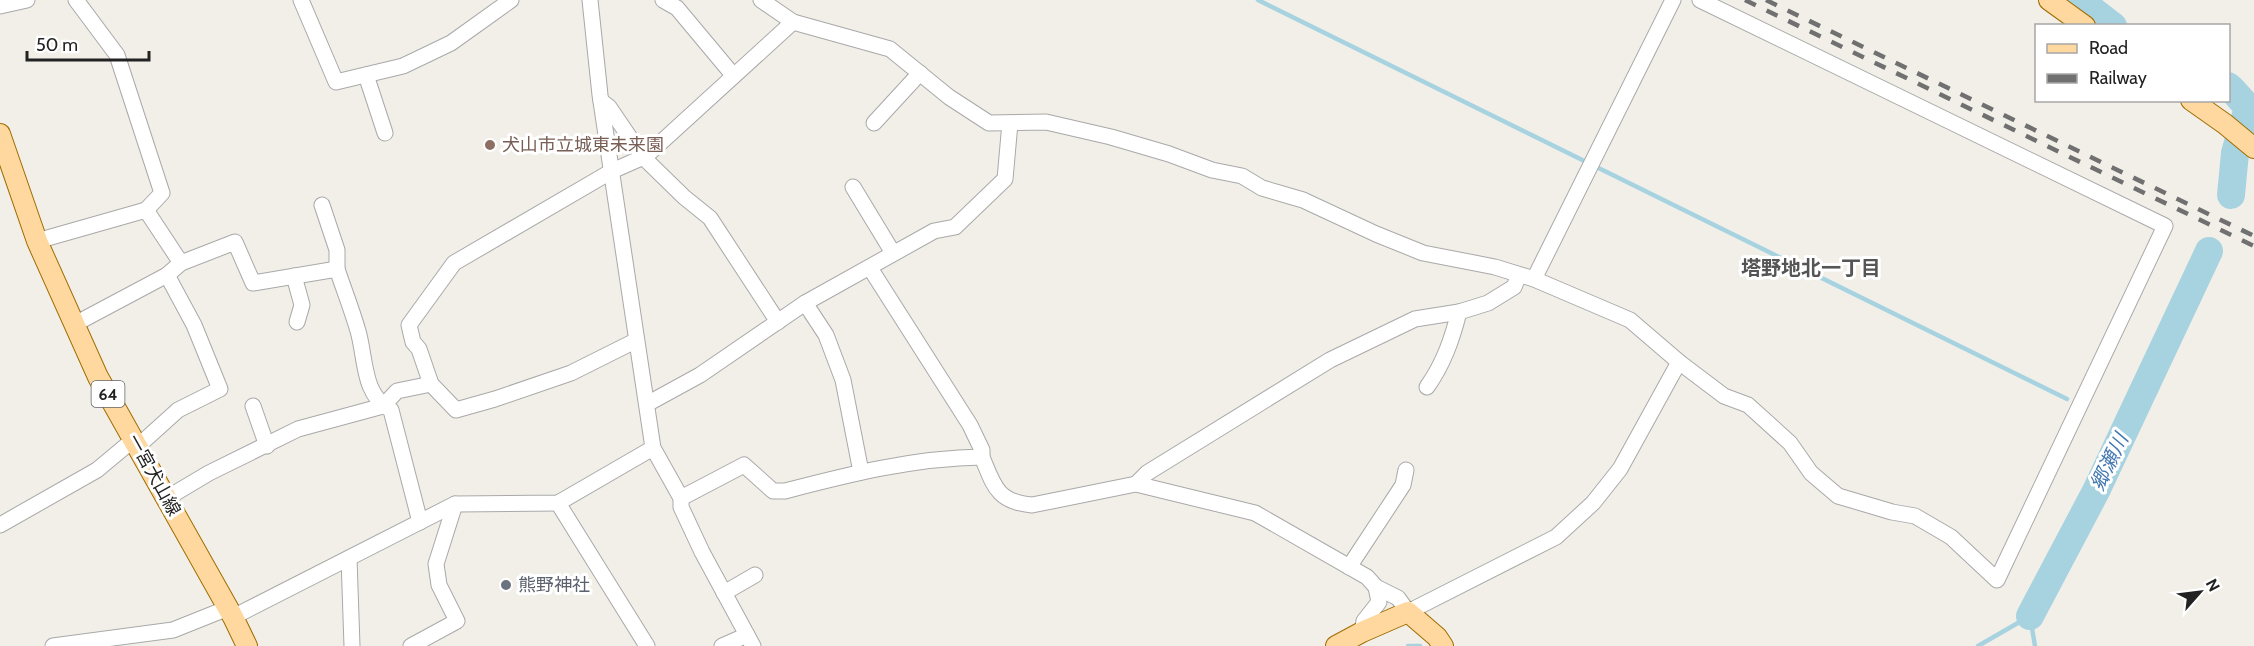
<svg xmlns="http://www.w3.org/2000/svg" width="2254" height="646" font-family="Cabin,'Noto Sans JP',sans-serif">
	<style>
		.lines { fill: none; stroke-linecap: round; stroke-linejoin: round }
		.stream { stroke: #a7d3e1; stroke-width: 4.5 }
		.river { stroke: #a7d3e1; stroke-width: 28 }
		.minor-casing { stroke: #a9a9a9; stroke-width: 17 }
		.major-casing { stroke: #9f6d00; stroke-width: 22 }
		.minor { stroke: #fff; stroke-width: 15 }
		.major { stroke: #ffd8a0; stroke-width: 20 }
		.rail { stroke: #707070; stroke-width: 4.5; stroke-dasharray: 12 12; stroke-linecap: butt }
		.education-dot { fill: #8d6e63; stroke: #fff; stroke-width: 2 }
		.worship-dot { fill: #6b7280; stroke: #fff; stroke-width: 2 }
		.labels { text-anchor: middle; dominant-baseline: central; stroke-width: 6; stroke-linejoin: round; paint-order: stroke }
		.shield { fill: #fff; stroke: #646464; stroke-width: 1.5 }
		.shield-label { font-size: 16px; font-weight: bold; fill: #222 }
		.education-label { font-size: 18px; fill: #785e54; stroke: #fff; text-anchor: start }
		.street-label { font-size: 18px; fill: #222; stroke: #fff }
		.worship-label { font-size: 18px; fill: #5b616d; stroke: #fff; text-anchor: start }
		.neighbourhood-label { font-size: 20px; font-weight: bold; fill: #555; stroke: #fff }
		.water-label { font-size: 20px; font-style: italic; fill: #4579b0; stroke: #fff }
	</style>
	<rect width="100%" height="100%" fill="#f2efe8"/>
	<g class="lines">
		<!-- stream -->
		<g class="stream">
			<polyline points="1258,0 2067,399"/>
			<polyline points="1408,646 1420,646"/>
			<polyline points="1978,646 2030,616 2035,646"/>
		</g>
		<!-- river -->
		<g class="river">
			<polyline points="2079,0 2113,26"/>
			<path d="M2228,86c9,7 17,21 26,24"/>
			<polyline points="2231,195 2235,153 2248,108"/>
			<polyline points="2030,616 2096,491 2209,251"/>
		</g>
		<!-- minor casing -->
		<g class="minor-casing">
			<g id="minor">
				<polyline points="76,0 117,55 162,193 146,210"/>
				<polyline points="301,0 336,82 403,66 451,43 511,0"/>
				<polyline points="590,0 600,95 653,448 681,498 681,507 702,552 753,646"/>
				<polyline points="663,0 677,8 733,75"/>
				<polyline points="761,0 793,22 890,49 949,97 989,123 1046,122 1111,137 1169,154 1212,170 1242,176 1262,188 1303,200 1376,234 1423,253 1495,267 1534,279 1630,320 1679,362 1724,396 1748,405 1790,443 1811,473 1838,496 1892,512 1915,516 1951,537 1997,580 2165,226 1700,0"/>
				<polyline points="0,6 27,0"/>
				<polyline points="366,75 385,133"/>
				<polyline points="601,101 609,107 643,157 684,197 710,218 778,322"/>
				<polyline points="874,123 920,73"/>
				<polyline points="853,187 893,253"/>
				<polyline points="322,205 337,250 337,269"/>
				<polyline points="37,241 146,210 181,263"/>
				<polyline points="870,268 970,425 982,450 982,457"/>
				<polyline points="294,276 302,305 297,322"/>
				<polyline points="1534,279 1673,0"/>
				<polyline points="805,303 826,335 843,380 861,472"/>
				<path d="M73,325l94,-50 14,-12 54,-21 18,41 84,-14c7,21 15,41 21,62 8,27 4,64 33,79l29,112"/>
				<polyline points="635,341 571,373 495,399 456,410 431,384 419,349 413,342 409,325 454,263 612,171 646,156 793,22"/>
				<path d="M1427,387c17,-24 25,-48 32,-75"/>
				<polyline points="647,404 700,375 805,303 934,231 955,227 1005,179 1010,123"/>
				<polyline points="253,406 267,446"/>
				<polyline points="137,447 178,410 220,389 194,325 167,275"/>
				<polyline points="1136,484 1147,473 1330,360 1415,319 1459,312 1488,303 1514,287 1519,275"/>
				<polyline points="167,498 209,473 298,429 383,406 397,391 431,384"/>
				<path d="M681,498l63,-33 29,26h12c65,-17 129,-33 197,-34 12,29 15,45 50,48l104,-21 119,29 112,64 9,10 22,11 10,14 148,-75 37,-34 27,-34 59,-107"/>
				<polyline points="558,503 647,646"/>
				<polyline points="0,525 97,470 133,440"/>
				<polyline points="349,558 352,646"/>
				<polyline points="1349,567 1403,485 1406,470"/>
				<polyline points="724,593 755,575"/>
				<polyline points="233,617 455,504 558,503 653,448"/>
				<polyline points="1362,632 1364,621 1379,602 1376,587"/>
				<polyline points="53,646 173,630 228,608"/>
				<polyline points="411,646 457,621 439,585 436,564 455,504"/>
				<polyline points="722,646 747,635"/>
			</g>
		</g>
		<!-- major casing -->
		<g class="major-casing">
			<g id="major">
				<polyline points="2049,0 2085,26"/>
				<polyline points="2191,100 2225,124 2254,148"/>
				<polyline points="0,134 37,241 98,377 233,617 247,646"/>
				<polyline points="1336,646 1362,632 1408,612 1437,637 1443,646"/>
			</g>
		</g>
		<!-- minor -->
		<use href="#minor" class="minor"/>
		<!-- major -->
		<use href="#major" class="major"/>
		<!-- rail -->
		<g class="rail">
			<polyline points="1745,0 2254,246"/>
			<polyline points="1766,0 2254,236"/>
		</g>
	</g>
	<!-- markers -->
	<circle class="education-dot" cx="490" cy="145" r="6"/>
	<circle class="worship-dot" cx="506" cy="585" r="6"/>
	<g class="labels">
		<!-- shield labels -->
		<rect class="shield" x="91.5" y="381" width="33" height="26" rx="4.5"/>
		<g class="shield-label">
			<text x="108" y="394">64</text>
		</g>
		<!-- education labels -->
		<g class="education-label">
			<text x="502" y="145">犬山市立城東未来園</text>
		</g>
		<!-- street labels -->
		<g class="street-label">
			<text transform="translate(154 475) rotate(61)">一宮犬山線</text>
		</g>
		<!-- worship labels -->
		<g class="worship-label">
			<text x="518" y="585">熊野神社</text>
		</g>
		<!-- neighbourhood labels -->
		<g class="neighbourhood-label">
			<text x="1811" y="268">塔野地北一丁目</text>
		</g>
		<!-- water labels -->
		<g class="water-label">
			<text transform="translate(2109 462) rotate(-64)">郷瀬川</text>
		</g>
	</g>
	<!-- legend -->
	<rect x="2035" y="24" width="195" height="78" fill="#ffffff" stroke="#a7a7a7" stroke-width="1.5"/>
	<rect x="2047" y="44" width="30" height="9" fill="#ffd8a0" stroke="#a7a7a7" stroke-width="1.5"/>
	<text x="2089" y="54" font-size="18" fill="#222222">Road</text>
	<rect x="2047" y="74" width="30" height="9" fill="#707070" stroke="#a7a7a7" stroke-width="1.5"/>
	<text x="2089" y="84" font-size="18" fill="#222222">Railway</text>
	<!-- north arrow -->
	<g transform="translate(2200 592) rotate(62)" stroke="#ffffff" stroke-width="4.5" paint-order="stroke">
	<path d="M0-4.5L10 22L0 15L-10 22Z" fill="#222222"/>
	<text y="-9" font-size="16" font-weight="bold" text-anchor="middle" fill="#222222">N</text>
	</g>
	<!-- scale -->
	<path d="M27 51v9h122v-9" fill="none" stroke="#222222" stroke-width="3"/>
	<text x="36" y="51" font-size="18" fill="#222222" stroke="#ffffff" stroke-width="4.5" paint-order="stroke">50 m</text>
</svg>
